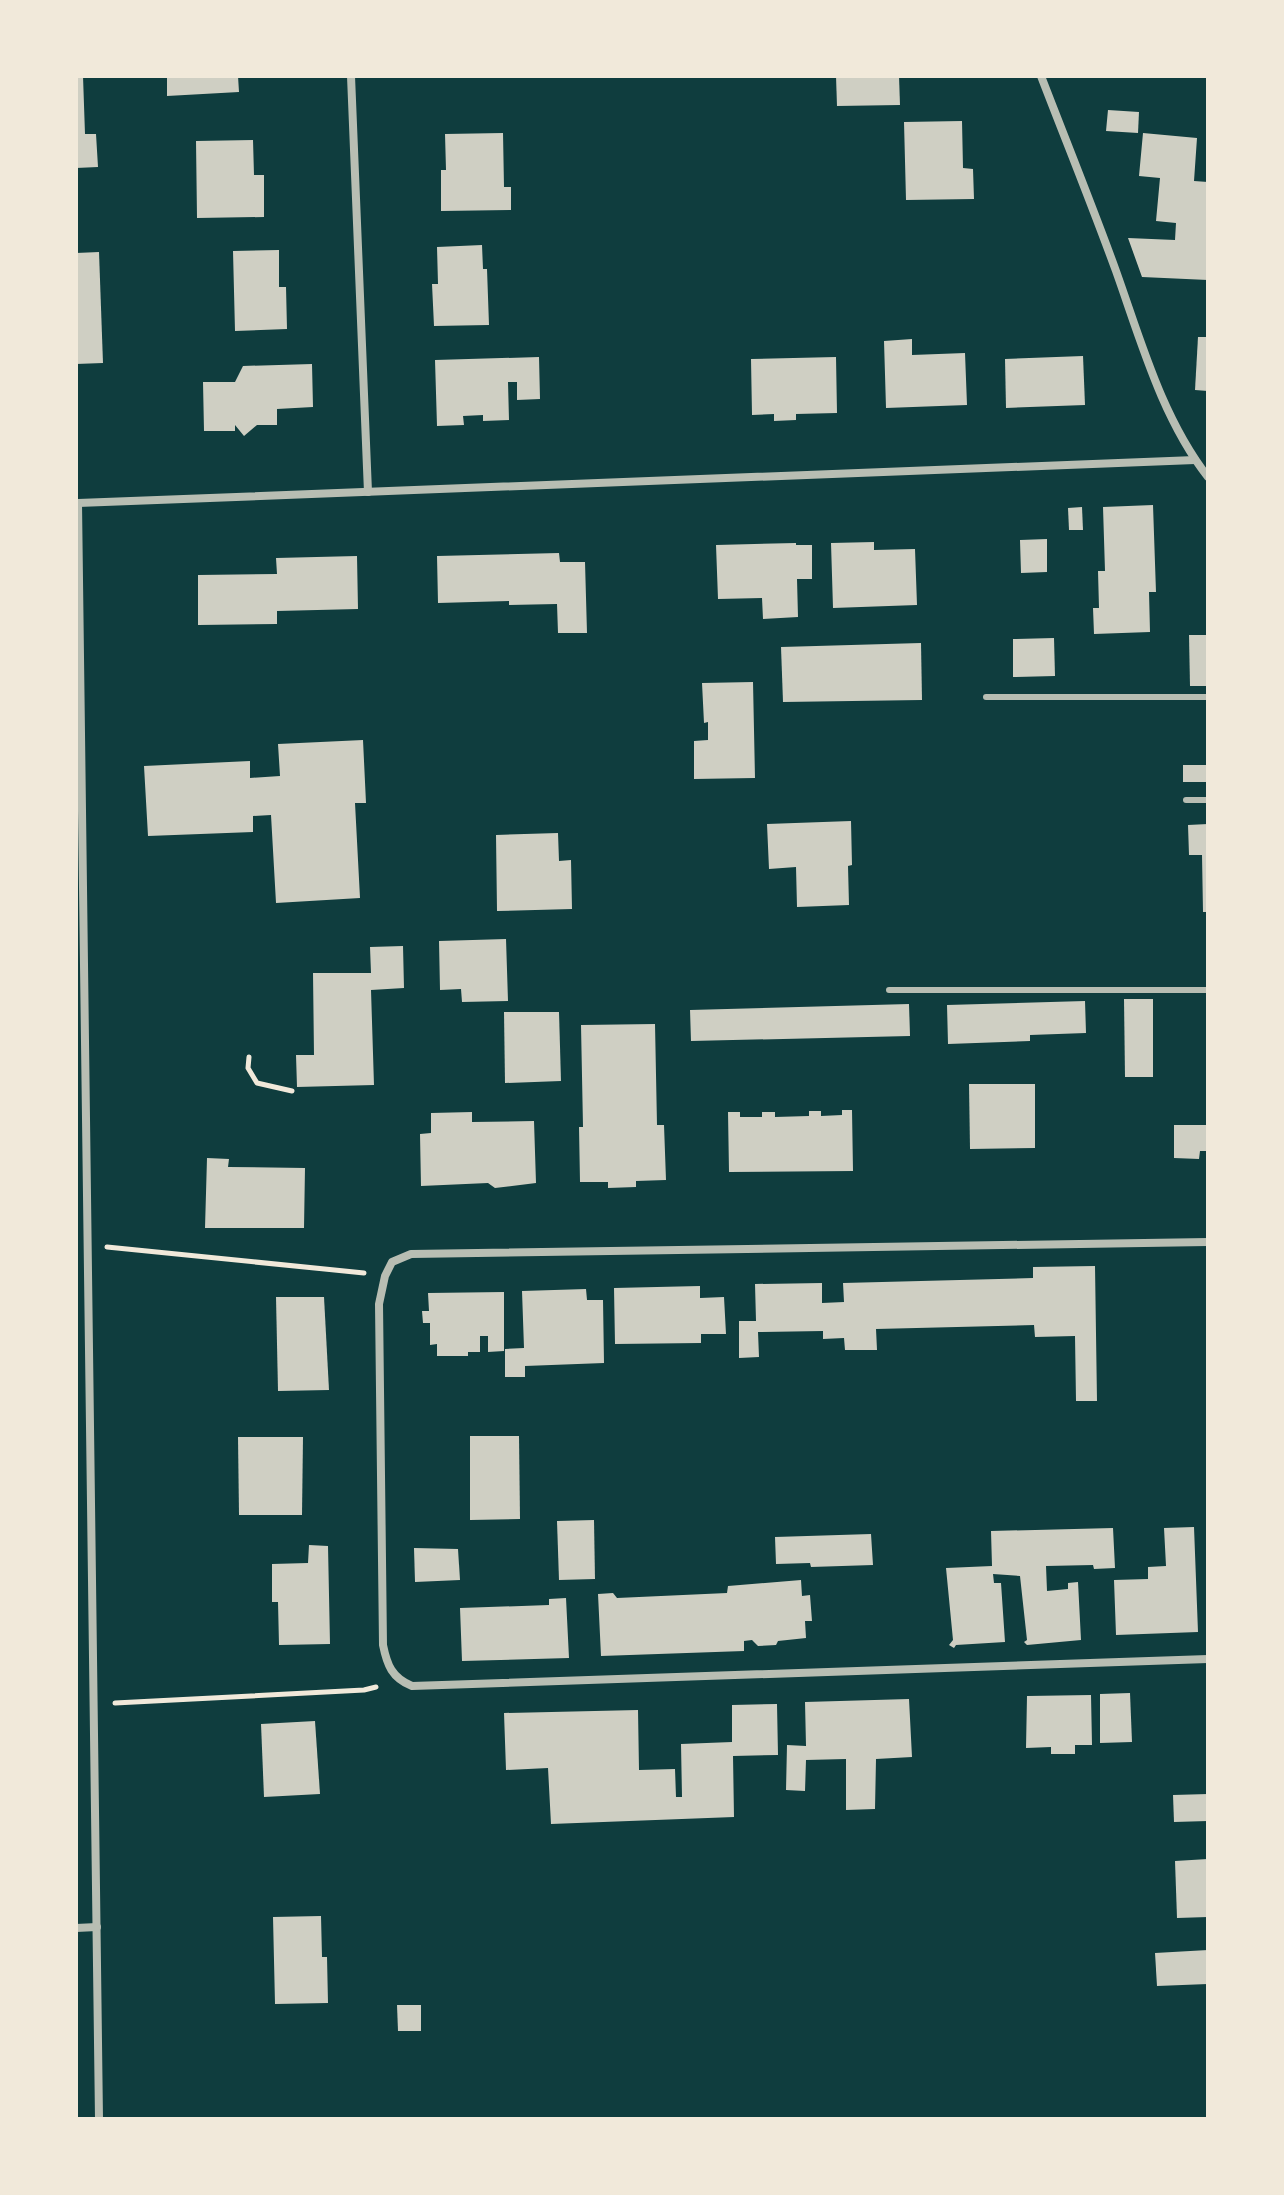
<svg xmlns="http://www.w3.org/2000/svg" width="1284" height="2195" font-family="Montserrat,sans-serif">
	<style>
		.building { fill: #cfcfc3 }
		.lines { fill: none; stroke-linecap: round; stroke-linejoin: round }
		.path { stroke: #f1e9da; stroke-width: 5 }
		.service { stroke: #b8beb3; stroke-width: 6 }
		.minor { stroke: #b8beb3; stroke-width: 8 }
	</style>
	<rect width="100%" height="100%" fill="#0f3d3e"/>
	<!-- building -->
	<g class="building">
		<polygon points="76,76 83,76 85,134 96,134 98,167 76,168"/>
		<polygon points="167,76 238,76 239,92 167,96"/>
		<polygon points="836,76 899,76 900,105 837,106"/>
		<polygon points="1108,110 1139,112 1138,133 1106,131"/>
		<polygon points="962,121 963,168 973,169 974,199 906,200 904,122"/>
		<polygon points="503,133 504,187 511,187 511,210 441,211 441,170 446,170 445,134"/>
		<polygon points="1143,133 1197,138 1194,181 1208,182 1208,280 1142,277 1128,238 1175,240 1176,223 1156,221 1160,178 1139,176"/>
		<polygon points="253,140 254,175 264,175 264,217 197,218 196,141"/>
		<polygon points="482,245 483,269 487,269 489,325 434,326 432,284 438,284 437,247"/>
		<polygon points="279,250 279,287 286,287 287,329 235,331 233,251"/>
		<polygon points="99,252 103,363 76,364 76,253"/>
		<polygon points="1198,337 1208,337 1208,391 1195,390"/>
		<polygon points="912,339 912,355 965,353 967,405 886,408 884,341"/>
		<polygon points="1083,356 1085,405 1006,408 1005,359"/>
		<polygon points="539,357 540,399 517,400 517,382 508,382 509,420 483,421 483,415 463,416 464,425 437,426 435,360"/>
		<polygon points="836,357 837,413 796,414 796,420 774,421 774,414 752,415 751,359"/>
		<polygon points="312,364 313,407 277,409 277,425 257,425 244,436 235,425 235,431 204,431 203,382 235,382 243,366"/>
		<polygon points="1153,505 1156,592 1149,592 1150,632 1094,634 1093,608 1099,608 1098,571 1105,571 1103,507"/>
		<polygon points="1082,507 1083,530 1069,530 1068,508"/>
		<polygon points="1047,539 1047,572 1021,573 1020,540"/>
		<polygon points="874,542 874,550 915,549 917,605 833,608 831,543"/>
		<polygon points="796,543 796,545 812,545 812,579 797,579 798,617 763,619 762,598 718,599 716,545"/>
		<polygon points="559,553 560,562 585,562 587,633 558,633 557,604 509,605 509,601 438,603 437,556"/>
		<polygon points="357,556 358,609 277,611 277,624 198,625 198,575 277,574 276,558"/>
		<polygon points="1189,635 1208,635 1208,686 1190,686"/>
		<polygon points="1054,638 1055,676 1013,677 1013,639"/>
		<polygon points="921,643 922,700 783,702 781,647"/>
		<polygon points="753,682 755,778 694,779 694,741 708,740 708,722 704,723 702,683"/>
		<polygon points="363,740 366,803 355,803 360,898 276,903 271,815 253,816 253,832 148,836 144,766 250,761 250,778 280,776 278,744"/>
		<rect x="1183" y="765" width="25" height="17"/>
		<polygon points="851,821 852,865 848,866 849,905 797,907 796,867 769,869 767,824"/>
		<polygon points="1208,824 1208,912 1203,912 1202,855 1189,855 1188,825"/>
		<polygon points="558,833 559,861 571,860 572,909 497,911 496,835"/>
		<polygon points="506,939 508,1001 462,1002 461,989 440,990 439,941"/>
		<polygon points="403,946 404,988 371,990 374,1085 297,1087 296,1055 314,1055 313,973 371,973 370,947"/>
		<polygon points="1124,999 1153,999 1153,1077 1125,1077"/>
		<polygon points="1085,1001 1086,1033 1030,1035 1030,1041 948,1044 947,1005"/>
		<polygon points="909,1004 910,1036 691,1041 690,1010"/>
		<polygon points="504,1012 559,1012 561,1081 505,1083"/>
		<polygon points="655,1024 657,1125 664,1125 666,1180 636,1181 636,1187 608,1188 608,1182 580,1182 579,1127 583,1127 581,1025"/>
		<polygon points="969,1084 1035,1084 1035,1148 970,1149"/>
		<polygon points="842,1110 852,1110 853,1171 729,1172 728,1112 740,1112 740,1117 762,1117 762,1112 775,1112 775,1117 809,1116 809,1111 821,1111 821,1116 842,1115"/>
		<polygon points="472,1112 472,1122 534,1121 536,1183 495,1188 488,1183 421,1186 420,1134 431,1133 431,1113"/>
		<polygon points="1174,1125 1208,1125 1208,1151 1200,1151 1199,1159 1174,1158"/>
		<polygon points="207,1158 229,1159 228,1167 305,1168 304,1228 205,1228"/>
		<polygon points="1095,1266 1097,1401 1076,1401 1075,1336 1035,1337 1034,1325 876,1329 877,1350 845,1350 844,1338 823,1339 823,1331 758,1332 759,1357 739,1358 739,1321 756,1321 755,1284 822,1283 822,1303 844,1302 843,1283 1033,1278 1033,1267"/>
		<polygon points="700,1286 700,1298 724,1297 726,1334 701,1334 701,1343 615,1344 614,1288"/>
		<polygon points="586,1289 587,1300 603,1300 604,1363 525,1366 525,1377 505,1377 505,1349 524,1348 522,1291"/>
		<polygon points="504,1292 504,1351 488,1352 488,1336 480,1336 480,1352 468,1352 468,1356 437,1356 437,1344 430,1345 430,1323 423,1323 422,1311 429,1311 428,1293"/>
		<polygon points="276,1297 324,1297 329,1390 278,1391"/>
		<polygon points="470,1436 519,1436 520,1519 470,1520"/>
		<polygon points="238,1437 303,1437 302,1515 239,1515"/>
		<polygon points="594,1520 595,1579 559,1580 557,1521"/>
		<polygon points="1194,1527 1198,1632 1116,1635 1114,1580 1148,1579 1148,1567 1166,1566 1164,1528"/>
		<polygon points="1113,1528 1115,1568 1094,1569 1093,1565 1046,1566 1047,1591 1068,1589 1068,1583 1078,1582 1081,1640 1027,1645 1024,1642 1027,1640 1020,1576 993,1574 994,1583 1001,1583 1005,1642 956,1645 954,1648 949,1645 953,1640 946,1568 992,1566 991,1531"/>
		<polygon points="871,1534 873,1565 811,1567 810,1563 776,1564 775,1537"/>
		<polygon points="309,1545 328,1546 330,1644 279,1645 278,1602 272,1602 272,1564 308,1563"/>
		<polygon points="414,1548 458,1549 460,1580 415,1582"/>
		<polygon points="801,1580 802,1596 810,1595 812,1621 805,1621 806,1638 778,1641 776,1645 758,1646 752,1640 744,1641 744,1651 601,1656 598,1594 613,1593 617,1598 727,1593 728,1586"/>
		<polygon points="566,1598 569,1658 462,1661 460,1608 549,1605 549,1599"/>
		<polygon points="1130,1693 1132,1742 1100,1743 1100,1694"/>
		<polygon points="1091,1695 1092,1745 1075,1745 1075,1754 1051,1754 1051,1747 1026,1748 1027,1696"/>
		<polygon points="909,1699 912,1757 876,1759 875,1809 846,1810 846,1759 806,1760 805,1791 786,1790 787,1745 806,1746 805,1702"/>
		<polygon points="777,1704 778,1755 733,1756 734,1817 551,1824 548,1768 506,1770 504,1713 638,1710 639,1770 675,1769 676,1797 682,1797 681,1744 732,1742 732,1705"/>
		<polygon points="315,1721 320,1794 264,1797 261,1724"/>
		<polygon points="1208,1794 1208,1821 1174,1822 1173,1795"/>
		<polygon points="1208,1859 1208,1917 1177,1918 1175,1861"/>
		<polygon points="321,1916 322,1957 327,1957 328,2003 275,2004 273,1917"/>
		<polygon points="1208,1950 1208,1984 1157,1986 1155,1953"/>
		<polygon points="397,2005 421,2005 421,2031 398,2031"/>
	</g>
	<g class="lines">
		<!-- path -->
		<g class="path">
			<polyline points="249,1057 248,1068 257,1083 292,1091"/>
			<polyline points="107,1247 364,1273"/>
			<polyline points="115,1703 364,1690 376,1687"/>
		</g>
		<!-- service -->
		<g class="service">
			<polyline points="986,697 1208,697"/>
			<polyline points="1186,800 1208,800"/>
			<polyline points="889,990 1208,990"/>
		</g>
		<!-- minor -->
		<g class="minor">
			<polyline points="351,76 368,492"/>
			<path d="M1041,76c25,65 51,129 75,195 25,70 46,147 92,206"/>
			<polyline points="78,503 99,2119"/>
			<polyline points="78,503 1195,460"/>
			<path d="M1208,1242l-797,12 -19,8 -7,14 -6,28 4,341c4,20 9,33 29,41l796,-27"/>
			<polyline points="76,1928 97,1927"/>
		</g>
	</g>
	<!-- border -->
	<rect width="1284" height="2195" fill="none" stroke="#f1e9da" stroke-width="156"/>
</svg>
